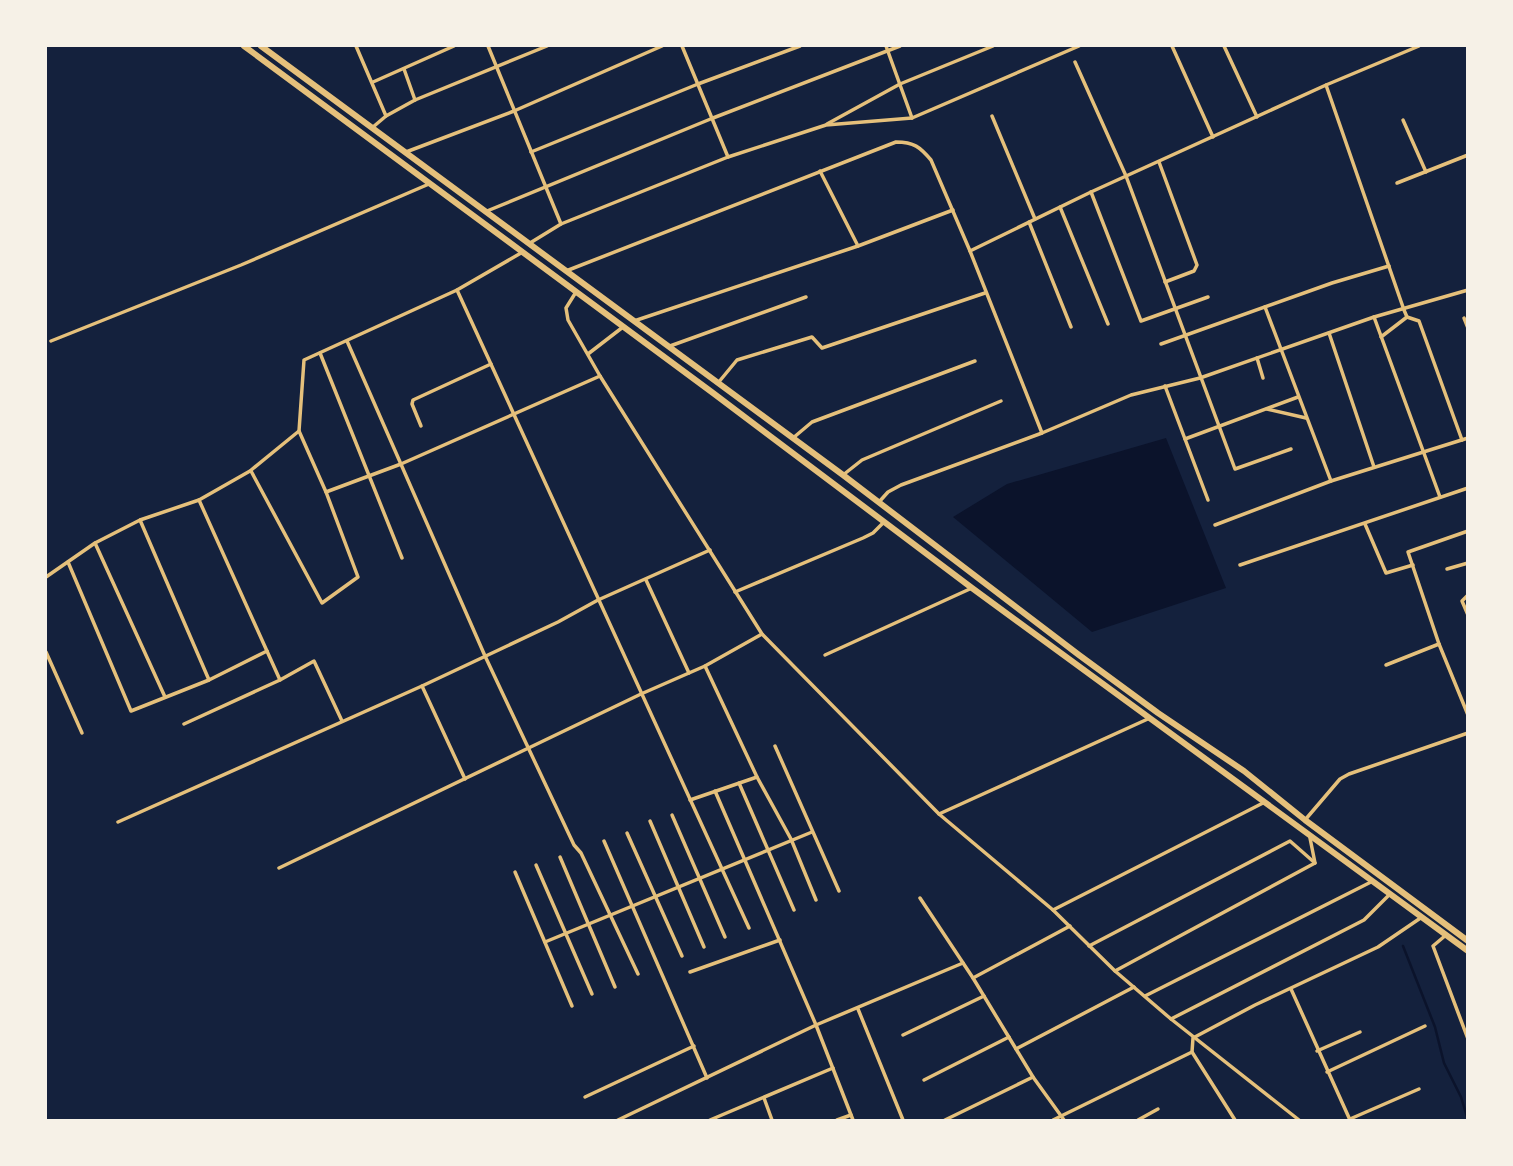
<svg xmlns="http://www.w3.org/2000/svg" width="1513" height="1166" font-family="'Public Sans',sans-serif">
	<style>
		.water { fill: #0b132b }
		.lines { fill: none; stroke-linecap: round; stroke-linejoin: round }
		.stream { stroke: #0b132b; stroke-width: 2.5 }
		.minor { stroke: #e5c07b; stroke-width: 3.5 }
		.trunk { stroke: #e5c07b; stroke-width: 6 }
	</style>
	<rect width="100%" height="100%" fill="#14213d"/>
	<!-- water -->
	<polygon class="water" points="1166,438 1226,588 1092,632 953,517 1007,484"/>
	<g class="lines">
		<!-- stream -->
		<polyline class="stream" points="1403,946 1435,1027 1444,1063 1461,1097 1468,1120"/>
		<!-- minor -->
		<g class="minor">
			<polyline points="356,46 386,116"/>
			<polyline points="488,46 561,224"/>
			<polyline points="682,46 728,157"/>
			<polyline points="886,46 912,118"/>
			<polyline points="1172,46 1213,137"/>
			<polyline points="1224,46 1257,117"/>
			<polyline points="1075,62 1126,176 1235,469 1291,449"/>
			<polyline points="404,69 415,100"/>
			<polyline points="373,82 454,46"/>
			<polyline points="1326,85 1419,46"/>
			<polyline points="992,116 1035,219"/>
			<polyline points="1403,120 1426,172"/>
			<polyline points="827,124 900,84 993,46"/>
			<polyline points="373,127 386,116 415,100 547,46"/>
			<polyline points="406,152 514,111 662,46"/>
			<polyline points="531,152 698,84 800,46"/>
			<polyline points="1159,162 1197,265 1194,271 1165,282"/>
			<polyline points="820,171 858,246"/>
			<polyline points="1397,183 1468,155"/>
			<polyline points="1091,192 1141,321 1208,297"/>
			<polyline points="1060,207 1108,324"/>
			<polyline points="487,211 713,118 900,46"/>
			<polyline points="1029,222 1071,327"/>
			<polyline points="530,243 561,224 728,157 826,125 912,118 1079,46"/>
			<polyline points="970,251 1091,192 1326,85 1404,310 1407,317 1419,321 1462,440"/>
			<path d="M566,271l330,-129c18,0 24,5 35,18l39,91 72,182"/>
			<polyline points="457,290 749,928"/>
			<polyline points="576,292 566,308 568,320 600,376 762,634 939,814 1053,910 1115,971 1171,1019 1299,1120"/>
			<polyline points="1265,307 1331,481"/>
			<polyline points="1374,317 1440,497"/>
			<polyline points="1464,318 1468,328"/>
			<polyline points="634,321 858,246 953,210"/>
			<polyline points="1329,333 1374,467"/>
			<polyline points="1381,337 1407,317"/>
			<polyline points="51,341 241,265 429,184"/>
			<polyline points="347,341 485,656 574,845 581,853 638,974"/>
			<polyline points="1161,344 1332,283 1389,266"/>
			<polyline points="670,346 806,297"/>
			<polyline points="320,353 402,558"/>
			<polyline points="588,354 623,327"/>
			<polyline points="1257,358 1263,378"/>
			<polyline points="718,383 737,360 812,337 822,348 985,293"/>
			<polyline points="1165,386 1208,500"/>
			<polyline points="1267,409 1306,418"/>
			<polyline points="421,426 412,404 413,400 491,364"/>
			<polyline points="793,438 812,422 975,361"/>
			<polyline points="1185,439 1298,397"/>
			<polyline points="251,471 322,603 358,577 326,492 299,431"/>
			<polyline points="843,475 862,460 1001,401"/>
			<polyline points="326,492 401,464 600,376"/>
			<polyline points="199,500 280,680"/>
			<polyline points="879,502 888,492 901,485 1042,433 1131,395 1200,378 1374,317 1468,290"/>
			<polyline points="140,520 209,680"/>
			<polyline points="1365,524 1386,573 1413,565"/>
			<polyline points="1215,525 1331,481 1468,438"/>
			<polyline points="1468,531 1408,552 1439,644 1468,715"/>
			<polyline points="95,543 165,697"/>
			<polyline points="68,562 131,711 209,680 267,651"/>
			<polyline points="1240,565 1468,488"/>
			<polyline points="1447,569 1468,563"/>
			<polyline points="46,577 95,543 140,520 199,500 250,471 299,431 304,360 457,290 521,253"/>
			<polyline points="646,580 689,673"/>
			<polyline points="735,592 863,538 873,533 884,522"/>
			<polyline points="1468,595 1462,601 1468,615"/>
			<polyline points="46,652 82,733"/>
			<polyline points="825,655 972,588"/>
			<polyline points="1386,665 1439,644"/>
			<polyline points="705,666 757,777 791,839 816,900"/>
			<polyline points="422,686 465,779"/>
			<polyline points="184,724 280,680 314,661 342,721"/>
			<polyline points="775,746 839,891"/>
			<polyline points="739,783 794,910"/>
			<polyline points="715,791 816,1025 853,1120"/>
			<polyline points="690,800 757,777"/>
			<polyline points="939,814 1150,718"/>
			<polyline points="672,815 725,937"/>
			<polyline points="1305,820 1340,779 1349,774 1468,733"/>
			<polyline points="650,821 704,947"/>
			<polyline points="118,822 422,686 558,622 598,600 710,550"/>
			<polyline points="627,833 682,956"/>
			<polyline points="604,841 707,1078"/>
			<polyline points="560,857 615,987"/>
			<polyline points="536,865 592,994"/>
			<polyline points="279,868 641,694 705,666 762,634"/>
			<polyline points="515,872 572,1006"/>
			<polyline points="920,898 973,978 1033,1077 1064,1120"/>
			<polyline points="1053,910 1263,803"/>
			<polyline points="1446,935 1433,946 1468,1039"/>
			<polyline points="545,942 812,832"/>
			<polyline points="1089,946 1290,841 1315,863"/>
			<polyline points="1115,971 1315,863 1310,838"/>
			<polyline points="690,972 780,940"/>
			<polyline points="973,978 1070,926"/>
			<polyline points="1291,989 1350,1120"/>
			<polyline points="1145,996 1371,882"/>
			<polyline points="858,1009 903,1120"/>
			<polyline points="1171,1019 1364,920 1389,895"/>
			<polyline points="903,1035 984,996"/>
			<polyline points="1016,1049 1134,987"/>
			<polyline points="1317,1051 1360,1032"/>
			<polyline points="1327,1072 1425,1026"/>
			<polyline points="924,1080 1009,1037"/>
			<polyline points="585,1097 694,1046"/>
			<polyline points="764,1098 772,1120"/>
			<polyline points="1350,1119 1419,1089"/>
			<polyline points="618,1120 816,1025 963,963"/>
			<polyline points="710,1120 833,1068"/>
			<polyline points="837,1120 851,1115"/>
			<polyline points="945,1120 1033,1077"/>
			<polyline points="1053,1120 1192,1052"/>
			<polyline points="1138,1120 1158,1109"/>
			<polyline points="1235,1120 1192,1052 1193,1038 1255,1005 1378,947 1422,917"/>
		</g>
		<!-- trunk -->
		<g class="trunk">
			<polyline points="244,46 713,393 972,588 1468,951"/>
			<polyline points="261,46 843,475 1079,655 1158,713 1244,771 1305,820 1468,941"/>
		</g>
	</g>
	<!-- border -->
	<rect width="1513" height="1166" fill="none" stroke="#f6f1e7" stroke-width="94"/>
</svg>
